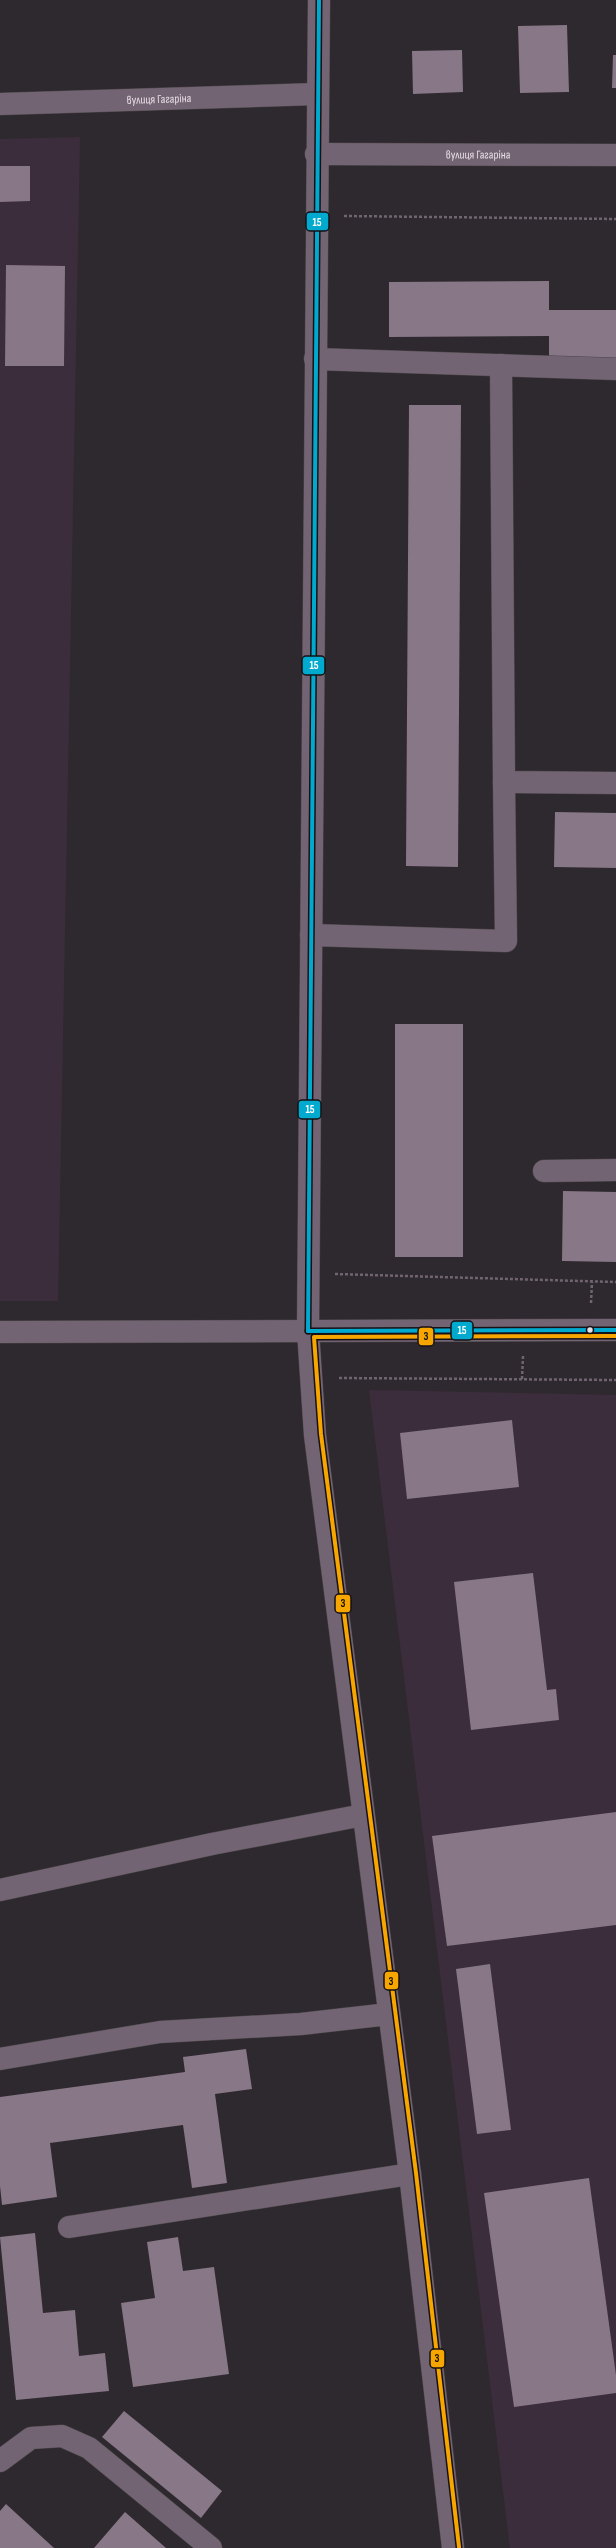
<svg xmlns="http://www.w3.org/2000/svg" width="616" height="2548" font-family="'Sofia Sans Condensed',sans-serif">
	<style>
		.built { fill: #3c2d3c }
		.building { fill: #877787 }
		.lines { fill: none; stroke-linecap: round; stroke-linejoin: round }
		.minor-casing { stroke: #4b474a; stroke-width: 23 }
		.path { stroke: #6f646f; stroke-width: 2.5; stroke-dasharray: 3 2; stroke-linecap: butt }
		.minor { stroke: #736473; stroke-width: 22 }
		.bus-1-casing { stroke: #161116; stroke-width: 7 }
		.bus-2-casing { stroke: #161116; stroke-width: 7 }
		.bus-1 { stroke: #00a9ce; stroke-width: 4 }
		.bus-2 { stroke: #f7a600; stroke-width: 4 }
		.bus-dot { fill: #e6dee5; stroke: #161116; stroke-width: 1.5 }
		.labels { text-anchor: middle; dominant-baseline: central; stroke-width: 4; stroke-linejoin: round; paint-order: stroke }
		.street-label { font-size: 12px; fill: #e6dee5; stroke: #161116 }
		.line-badge { stroke: #161116; stroke-width: 1.5 }
		.badge-label { font-size: 11px; text-anchor: middle; font-weight: bold; fill: #fff }
		.pale-badge-label { font-size: 11px; text-anchor: middle; font-weight: bold; fill: #111 }
	</style>
	<rect width="100%" height="100%" fill="#2e292e"/>
	<!-- built -->
	<g class="built">
		<polygon points="80,137 58,1301 0,1301 0,139"/>
		<polygon points="369,1390 616,1395 616,2548 510,2548"/>
	</g>
	<!-- building -->
	<g class="building">
		<polygon points="567,25 569,92 520,93 518,26"/>
		<polygon points="462,50 463,92 413,94 412,51"/>
		<polygon points="613,55 616,55 616,88 612,88"/>
		<polygon points="0,166 30,166 30,201 0,202"/>
		<polygon points="6,265 65,266 64,366 5,366"/>
		<polygon points="549,281 549,310 616,310 616,365 549,365 549,336 389,337 389,282"/>
		<polygon points="409,405 461,405 458,867 406,866"/>
		<polygon points="555,812 616,813 616,868 554,867"/>
		<rect x="395" y="1024" width="68" height="233"/>
		<polygon points="563,1191 616,1192 616,1262 562,1261"/>
		<polygon points="512,1420 519,1487 407,1499 400,1433"/>
		<polygon points="533,1573 547,1690 556,1689 559,1720 471,1730 454,1582"/>
		<polygon points="616,1812 616,1925 447,1946 432,1836"/>
		<polygon points="490,1964 511,2130 477,2134 456,1969"/>
		<polygon points="246,2049 252,2089 215,2094 227,2183 192,2188 183,2125 50,2143 57,2197 2,2205 0,2186 0,2097 185,2072 183,2057"/>
		<polygon points="589,2178 616,2375 616,2393 514,2407 484,2193"/>
		<polygon points="35,2233 43,2313 75,2310 79,2356 105,2353 109,2391 16,2400 0,2237"/>
		<polygon points="178,2237 183,2271 214,2267 229,2374 133,2387 121,2303 155,2298 147,2242"/>
		<polygon points="124,2411 222,2491 201,2518 102,2437"/>
		<polygon points="6,2504 54,2548 0,2548 0,2511"/>
		<polygon points="125,2512 166,2548 94,2548"/>
	</g>
	<g class="lines">
		<!-- minor casing -->
		<g class="minor-casing">
			<g id="minor">
				<polyline points="319,0 308,1331 315,1435 410,2174 453,2548"/>
				<path id="s1" d="M0,104l317,-10"/>
				<path id="s2" d="M316,154l300,1"/>
				<polyline points="315,359 616,369"/>
				<polyline points="501,365 504,782 616,783"/>
				<polyline points="311,935 506,941 504,782"/>
				<polyline points="544,1171 616,1170"/>
				<polyline points="0,1332 616,1330"/>
				<polyline points="0,1890 212,1844 363,1815"/>
				<polyline points="0,2059 160,2032 301,2024 389,2014"/>
				<polyline points="69,2227 410,2174"/>
				<polyline points="0,2461 31,2438 62,2436 89,2448 211,2548"/>
			</g>
		</g>
		<!-- path -->
		<g class="path">
			<polyline points="344,216 616,219"/>
			<polyline points="335,1274 616,1282"/>
			<polyline points="591,1303 592,1282"/>
			<polyline points="339,1378 616,1380"/>
			<polyline points="522,1379 523,1356"/>
		</g>
		<!-- minor -->
		<use href="#minor" class="minor"/>
		<!-- bus-1 casing -->
		<g class="bus-1-casing">
			<g id="bus-1">
				<polyline points="308,1331 319,0"/>
				<polyline points="308,1331 616,1330"/>
			</g>
		</g>
		<!-- bus-2 casing -->
		<g class="bus-2-casing">
			<polyline id="bus-2" points="459,2547 416,2173 321,1434 314,1337 616,1336"/>
		</g>
		<!-- bus-1 -->
		<use href="#bus-1" class="bus-1"/>
		<!-- bus-2 -->
		<use href="#bus-2" class="bus-2"/>
	</g>
	<!-- markers -->
	<circle class="bus-dot" cx="590" cy="1330" r="3.5"/>
	<g class="labels">
		<!-- street labels -->
		<g class="street-label">
			<text stroke="none"><textPath href="#s1" startOffset="159">вулиця Гагаріна</textPath></text>
			<text stroke="none"><textPath href="#s2" startOffset="162">вулиця Гагаріна</textPath></text>
		</g>
	</g>
	<g class="line-badge">
		<rect x="306" y="212" width="23" height="19" rx="4" fill="#00a9ce"/>
		<rect x="302" y="656" width="23" height="19" rx="4" fill="#00a9ce"/>
		<rect x="298" y="1100" width="23" height="19" rx="4" fill="#00a9ce"/>
		<rect x="451" y="1321" width="22" height="19" rx="4" fill="#00a9ce"/>
		<rect x="418" y="1327" width="16" height="19" rx="4" fill="#f7a600"/>
		<rect x="335" y="1594" width="16" height="19" rx="4" fill="#f7a600"/>
		<rect x="384" y="1971" width="15" height="19" rx="4" fill="#f7a600"/>
		<rect x="430" y="2349" width="15" height="19" rx="4" fill="#f7a600"/>
	</g>
	<g class="badge-label">
		<text x="317" y="226">15</text>
		<text x="314" y="669">15</text>
		<text x="310" y="1113">15</text>
		<text x="462" y="1334">15</text>
	</g>
	<g class="pale-badge-label">
		<text x="426" y="1340">3</text>
		<text x="343" y="1607">3</text>
		<text x="391" y="1985">3</text>
		<text x="437" y="2362">3</text>
	</g>
</svg>
